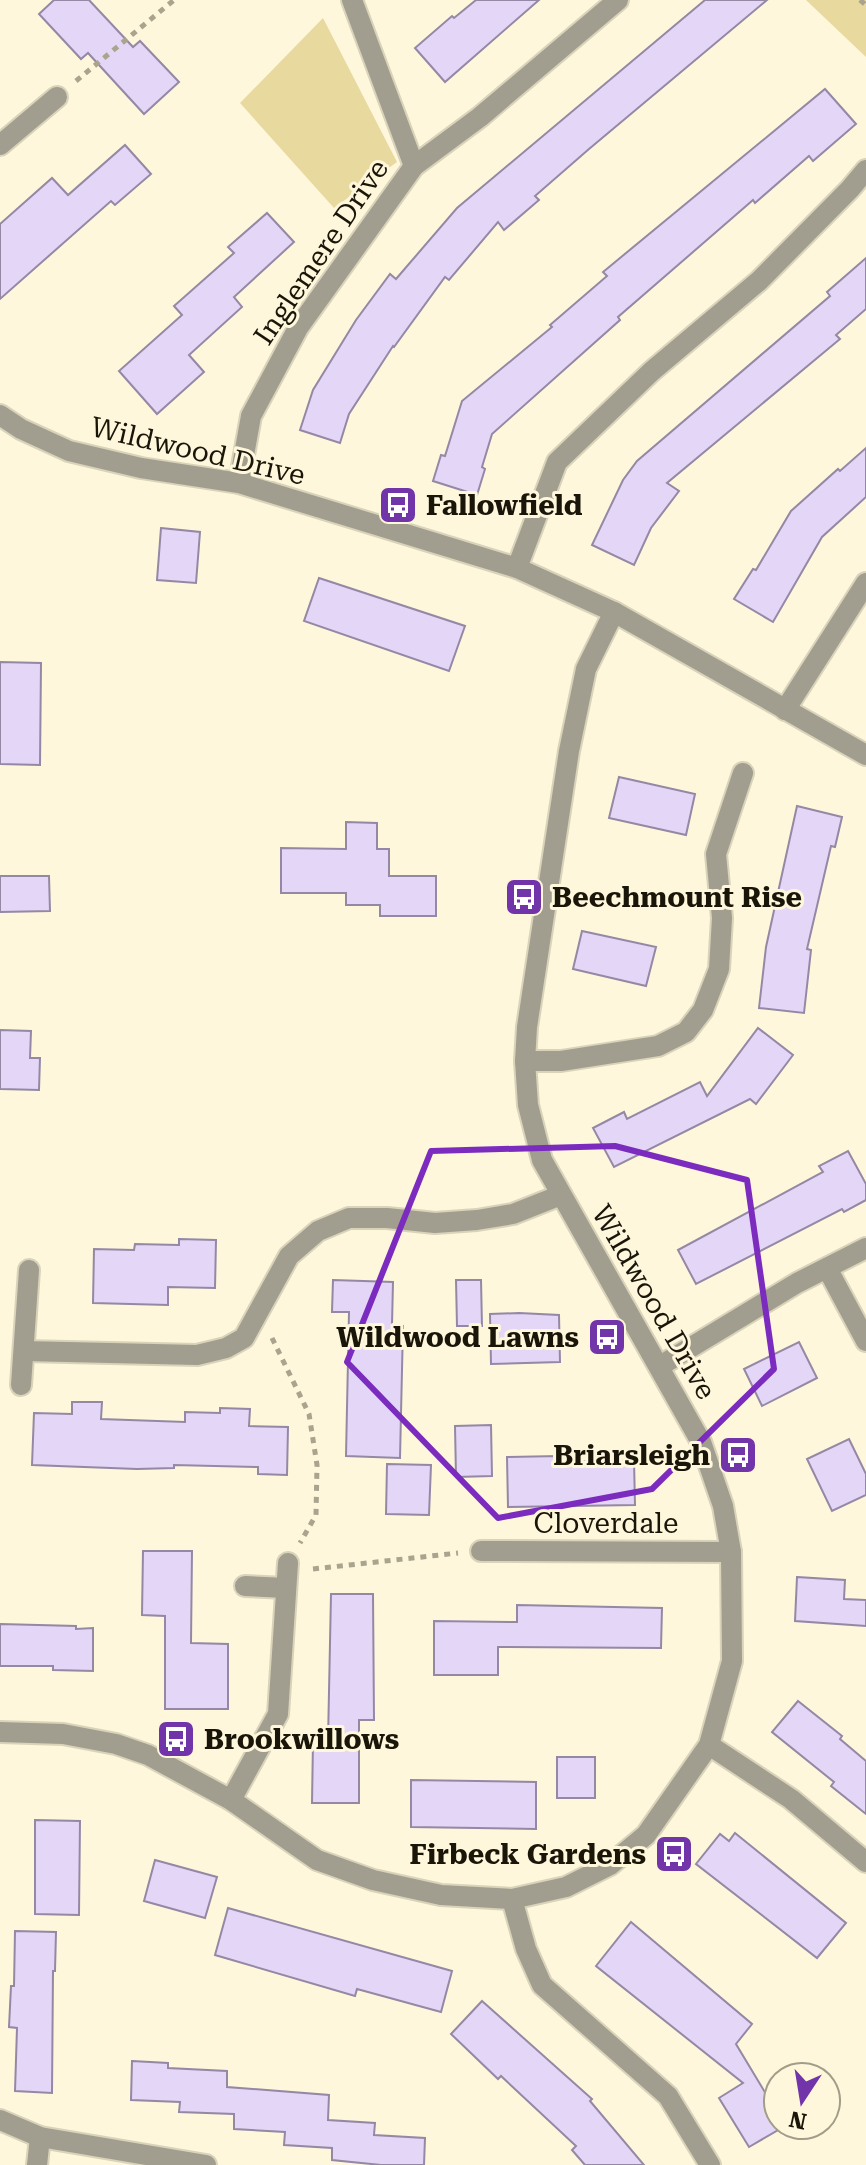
<svg xmlns="http://www.w3.org/2000/svg" width="866" height="2165" font-family="'Roboto Serif',serif">
	<style>
		.green { fill: #e8d99f }
		.building { fill: #e3d6f6; stroke: #9488a5; stroke-width: 2 }
		.lines { fill: none; stroke-linecap: round; stroke-linejoin: round }
		.minor-casing { stroke: #d9d3ba; stroke-width: 24 }
		.tertiary-casing { stroke: #d9d3ba; stroke-width: 24 }
		.path { stroke: #aaa48e; stroke-width: 5; stroke-dasharray: 6 6; stroke-linecap: butt }
		.minor { stroke: #a19e8f; stroke-width: 20 }
		.tertiary { stroke: #a19e8f; stroke-width: 20 }
		.marked { fill: none; stroke: #7b2cbf; stroke-width: 6; stroke-linejoin: round }
		.labels { text-anchor: middle; dominant-baseline: central; stroke-width: 6; stroke-linejoin: round; paint-order: stroke }
		.street-label { font-size: 28px; fill: #191509; stroke: #fef7dc }
		.poi-label { font-size: 28px; font-weight: bold; fill: #191509; stroke: #fef7dc; text-anchor: start }
	</style>
	<rect width="100%" height="100%" fill="#fef7dc"/>
	<!-- green -->
	<g class="green">
		<polygon points="806,0 866,0 866,57"/>
		<polygon points="323,18 397,162 334,208 240,103"/>
	</g>
	<!-- building -->
	<g class="building">
		<polygon points="54,0 89,0 133,47 140,41 179,82 144,114 88,53 81,59 39,14"/>
		<polygon points="476,0 539,0 445,82 415,48 452,16 454,18"/>
		<polygon points="705,0 767,0 589,149 535,196 539,200 504,230 498,222 449,280 445,277 394,347 393,346 349,414 340,443 300,430 313,390 356,320 390,274 396,279 457,208"/>
		<polygon points="825,89 856,124 813,161 809,156 755,203 753,200 618,317 620,320 492,434 482,467 485,469 477,495 433,481 441,455 445,456 462,401 552,327 550,325 607,276 603,272"/>
		<polygon points="125,145 151,174 115,205 111,201 0,299 0,224 52,178 68,195"/>
		<polygon points="267,213 294,242 234,297 242,307 189,355 204,372 157,414 119,371 182,315 174,306 234,253 228,247"/>
		<polygon points="866,258 866,309 836,335 840,339 667,483 679,491 651,528 634,565 592,545 623,480 637,461 830,296 827,292"/>
		<polygon points="866,448 866,497 822,537 773,622 734,599 753,569 756,570 791,511 838,469 840,471"/>
		<polygon points="161,528 200,532 196,583 157,580"/>
		<polygon points="319,578 465,626 449,671 304,621"/>
		<polygon points="0,662 41,663 40,765 0,764"/>
		<polygon points="619,777 695,794 686,835 609,818"/>
		<polygon points="797,806 842,817 835,847 831,846 807,949 811,950 804,1013 759,1008 766,947"/>
		<polygon points="346,822 377,823 377,849 389,849 389,876 436,876 436,916 380,916 380,905 346,905 346,893 281,893 281,848 346,849"/>
		<polygon points="0,876 49,876 50,911 0,912"/>
		<polygon points="582,931 656,947 646,986 573,969"/>
		<polygon points="758,1028 793,1055 756,1104 750,1099 614,1167 593,1128 624,1112 627,1119 700,1082 707,1096"/>
		<polygon points="0,1030 31,1031 30,1058 40,1058 39,1090 0,1089"/>
		<polygon points="848,1151 866,1184 866,1200 844,1212 842,1209 696,1284 678,1250 823,1172 819,1166"/>
		<polygon points="179,1239 216,1240 215,1288 168,1287 168,1305 93,1303 94,1249 134,1250 135,1244 179,1245"/>
		<polygon points="333,1280 393,1282 392,1325 403,1326 400,1458 346,1456 349,1312 332,1312"/>
		<polygon points="456,1280 481,1280 482,1326 457,1326"/>
		<polygon points="519,1313 559,1315 560,1362 491,1364 490,1314"/>
		<polygon points="799,1342 817,1378 762,1406 744,1369"/>
		<polygon points="72,1402 102,1402 101,1419 185,1422 185,1412 220,1413 220,1408 250,1409 249,1426 288,1427 287,1475 258,1474 258,1467 174,1465 174,1468 137,1469 32,1465 34,1413 72,1414"/>
		<polygon points="491,1425 492,1476 456,1477 455,1426"/>
		<polygon points="849,1439 866,1474 866,1495 832,1511 807,1459"/>
		<polygon points="558,1456 558,1462 634,1460 635,1505 508,1507 507,1457"/>
		<polygon points="387,1464 431,1465 429,1515 386,1514"/>
		<polygon points="143,1551 192,1551 191,1643 228,1644 228,1709 165,1709 165,1616 142,1615"/>
		<polygon points="797,1577 845,1580 844,1599 866,1600 866,1626 795,1621"/>
		<polygon points="331,1594 373,1594 374,1720 359,1720 359,1803 312,1803 313,1741 328,1741"/>
		<polygon points="517,1605 662,1608 661,1648 498,1647 498,1675 434,1675 434,1621 517,1622"/>
		<polygon points="0,1624 76,1626 76,1629 93,1628 93,1671 53,1670 53,1666 0,1666"/>
		<polygon points="798,1701 842,1736 840,1739 866,1761 866,1814 831,1786 834,1782 772,1732"/>
		<rect x="557" y="1757" width="38" height="41"/>
		<polygon points="411,1780 536,1782 536,1829 411,1827"/>
		<polygon points="35,1820 80,1821 79,1915 35,1914"/>
		<polygon points="735,1833 846,1923 817,1958 696,1864 720,1834 729,1841"/>
		<polygon points="155,1860 217,1877 205,1918 144,1901"/>
		<polygon points="228,1908 452,1971 441,2012 357,1989 355,1996 215,1955"/>
		<polygon points="631,1922 752,2024 736,2044 778,2114 778,2125 785,2126 749,2147 719,2098 743,2083 596,1966"/>
		<polygon points="15,1931 56,1932 55,1971 53,1971 52,2093 15,2091 17,2028 9,2027 11,1986 14,1986"/>
		<polygon points="482,2001 592,2099 590,2101 644,2165 585,2165 572,2150 576,2146 501,2076 498,2079 451,2034"/>
		<polygon points="132,2061 168,2063 168,2068 227,2071 227,2087 329,2095 328,2120 375,2123 374,2135 425,2138 424,2165 381,2165 332,2160 332,2148 284,2145 285,2132 234,2129 234,2114 179,2112 180,2102 131,2100"/>
	</g>
	<g class="lines">
		<!-- minor casing -->
		<g class="minor-casing">
			<g id="minor">
				<polyline points="352,0 414,166"/>
				<polyline points="0,145 57,97"/>
				<polyline points="239,483 251,416 298,328 414,166 480,117 618,0"/>
				<polyline points="517,568 557,462 652,371 759,281 850,189 866,170"/>
				<polyline points="785,710 866,583"/>
				<polyline points="525,1061 561,1061 658,1046 686,1032 703,1010 719,969 722,918 716,854 743,773"/>
				<polyline points="827,1268 866,1341"/>
				<polyline points="24,1351 197,1355 226,1348 244,1338 289,1256 318,1231 349,1218 387,1218 435,1223 477,1220 513,1214 561,1195"/>
				<polyline points="660,1366 797,1283 866,1248"/>
				<polyline points="21,1385 29,1270"/>
				<polyline points="481,1551 731,1552"/>
				<polyline points="245,1586 286,1588"/>
				<polyline points="0,1732 63,1734 116,1744 148,1755 231,1800 317,1860 373,1880 441,1895 512,1899 566,1887 610,1865 646,1835 709,1745 732,1661 731,1552 723,1506 701,1442 542,1160 528,1105 525,1061 527,1027 569,751 586,669 614,612"/>
				<polyline points="709,1745 791,1799 866,1862"/>
				<polyline points="231,1800 278,1714 288,1563"/>
				<polyline points="512,1899 526,1949 542,1985 668,2096 710,2165"/>
				<polyline points="0,2120 40,2137 206,2165"/>
				<polyline points="37,2165 40,2137"/>
			</g>
		</g>
		<!-- tertiary casing -->
		<g class="tertiary-casing">
			<polyline id="tertiary" points="0,415 21,429 69,451 141,468 239,483 517,568 614,612 866,755"/>
		</g>
		<!-- path -->
		<g class="path">
			<polyline points="860,0 866,5"/>
			<polyline points="76,81 174,0"/>
			<polyline points="272,1338 309,1414 317,1465 316,1515 300,1543"/>
			<polyline points="313,1569 458,1553"/>
		</g>
		<!-- minor -->
		<use href="#minor" class="minor"/>
		<!-- tertiary -->
		<use href="#tertiary" class="tertiary"/>
	</g>
	<!-- marked area -->
	<path class="marked" d="M615,1146l132,34 27,189 -122,120 -154,29 -151,-156 84,-211z"/>
	<!-- icons -->
	<defs>
		<g id="bus-square" transform="scale(2)"><rect x="-9" y="-9" width="18" height="18" rx="4" fill="#7234a9" stroke="#fef7dc"/><path d="M-5-6H5V4H4V6H2V4H-2V6H-4V4H-5ZM-3.5-4V0h7V-4ZM-3.5 1.2v1.5H-2V1.2ZM2 1.2v1.5H3.5V1.2Z" fill="#fff"/></g>
	</defs>
	<g fill-rule="evenodd">
		<use href="#bus-square" x="398" y="505"/>
		<use href="#bus-square" x="524" y="897"/>
		<use href="#bus-square" x="607" y="1337"/>
		<use href="#bus-square" x="738" y="1455"/>
		<use href="#bus-square" x="176" y="1739"/>
		<use href="#bus-square" x="674" y="1854"/>
	</g>
	<g class="labels">
		<!-- street labels -->
		<g class="street-label">
			<text transform="translate(321 252) rotate(-56)">Inglemere Drive</text>
			<text transform="translate(198 451) rotate(13)">Wildwood Drive</text>
			<text transform="translate(654 1302) rotate(60)">Wildwood Drive</text>
			<text x="606" y="1523">Cloverdale</text>
		</g>
		<!-- poi labels -->
		<g class="poi-label">
			<text x="426" y="505">Fallowfield</text>
			<text x="552" y="897">Beechmount Rise</text>
			<text x="579" y="1337" text-anchor="end">Wildwood Lawns</text>
			<text x="710" y="1455" text-anchor="end">Briarsleigh</text>
			<text x="204" y="1739">Brookwillows</text>
			<text x="646" y="1854" text-anchor="end">Firbeck Gardens</text>
		</g>
	</g>
	<!-- north arrow -->
	<g transform="translate(802 2101) rotate(192)"><circle r="38" fill="#fef7dc" stroke="#a29d88" stroke-width="2"/>
	<path d="M0-6L14 30L0 20L-14 30Z" fill="#7234a9"/>
	<text y="-12" font-size="22" font-weight="bold" text-anchor="middle" fill="#191509">N</text>
	</g>
</svg>
